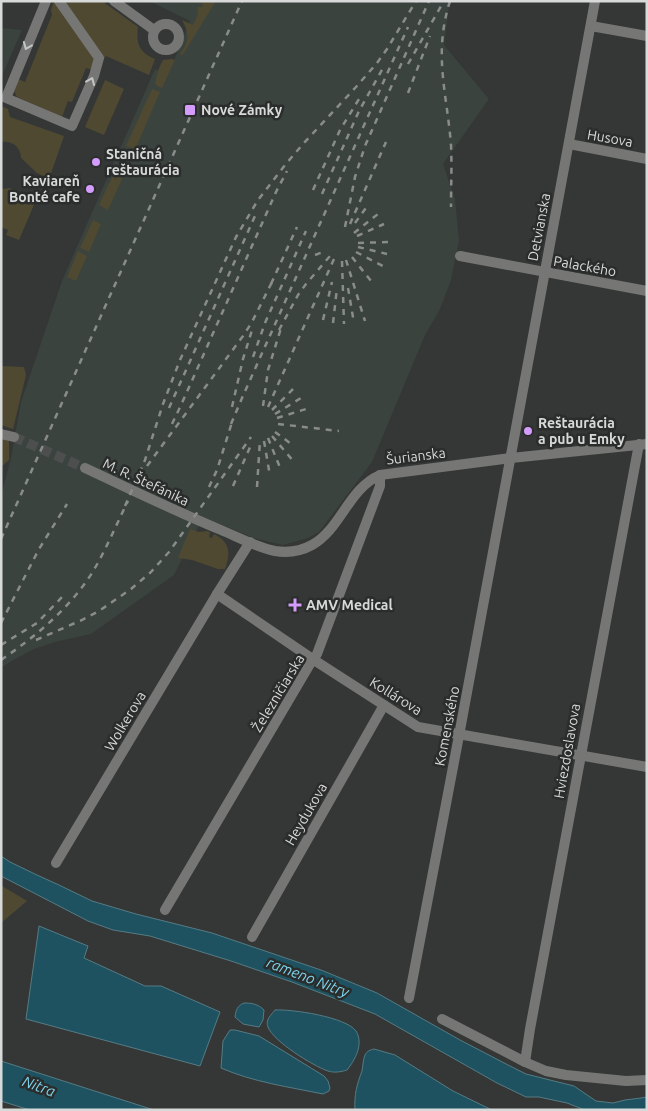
<svg xmlns="http://www.w3.org/2000/svg" width="648" height="1111" font-family="Ubuntu,sans-serif">
	<style>
		.built { fill: #3a433d }
		.green { fill: #4f4932 }
		.water { fill: #1e5260; stroke: #567b84 }
		.lines { fill: none; stroke-linecap: round; stroke-linejoin: round }
		.minor-tunnel { stroke: #4d4f4e; stroke-width: 10; stroke-dasharray: 10 5; stroke-linecap: butt }
		.minor { stroke: #767775; stroke-width: 10 }
		.rail { stroke: #8a8c8b; stroke-width: 2.5; stroke-dasharray: 6 6; stroke-linecap: butt }
		.oneway { stroke: #c4c6c5 }
		.poi-dot { fill: #d49cfc; stroke: #2a2d2b; stroke-width: 2 }
		.labels { text-anchor: middle; dominant-baseline: central; stroke-width: 5; stroke-linejoin: round; paint-order: stroke }
		.poi-label { font-size: 14px; font-weight: bold; fill: #d8dad9; stroke: #2a2d2b; text-anchor: start }
		.street-label { font-size: 14px; fill: #d8dad9; stroke: #2a2d2b }
		.water-label { font-size: 15px; font-style: italic; fill: #7ed3ec; stroke: #2a2d2b }
	</style>
	<rect width="100%" height="100%" fill="#343735"/>
	<!-- built -->
	<g class="built">
		<polygon points="149,1 452,1 449,7 444,45 489,99 443,164 455,199 459,241 451,280 440,309 425,335 372,462 319,532 308,538 283,545 254,538 203,517 174,575 91,634 55,642 34,649 10,662 1,668 1,496 11,458 21,402 62,281 155,69 168,75 190,21"/>
		<polygon points="1,28 22,30 1,78"/>
	</g>
	<!-- green -->
	<g class="green">
		<path d="M54,1h48l36,26c-2,17 1,25 17,32l-6,16 -43,-19 -4,6 -9,8 -7,-2 -14,34 -4,-1 -6,16 -45,-20 -4,-8 5,-10 7,3 27,-67 -1,-5z"/>
		<path d="M201,1h15l-34,55 -2,-3c10,-10 9,-21 2,-33l11,5 5,-11 -1,-7h6z"/>
		<polygon points="172,59 175,60 162,88 157,86 155,83 159,68 163,60"/>
		<polygon points="105,80 124,89 104,135 85,127"/>
		<polygon points="152,89 160,92 135,150 126,146"/>
		<path d="M1,106l7,3 2,8 54,19 -15,43 -12,-6 -16,-15c0,-11 -9,-18 -20,-16z"/>
		<polygon points="118,164 127,168 108,210 99,205"/>
		<polygon points="10,188 36,200 19,240 6,235 8,230 1,227 1,189"/>
		<polygon points="93,220 101,224 89,252 80,248"/>
		<polygon points="78,251 87,256 76,281 67,277"/>
		<polygon points="1,366 24,367 26,375 13,429 1,425"/>
		<polygon points="1,438 9,441 9,460 1,467"/>
		<path d="M190,529l9,3 8,-1 3,1 -1,5 3,1 2,-4c16,8 17,19 11,35h-7l-26,-9 -14,-2z"/>
		<polygon points="2,886 27,901 1,923 1,887"/>
	</g>
	<!-- water -->
	<g class="water">
		<polygon points="1,856 10,862 37,875 59,885 92,901 136,914 212,933 321,970 377,993 460,1040 510,1066 526,1074 574,1086 596,1101 613,1103 625,1100 641,1098 647,1097 647,1110 585,1110 567,1103 539,1097 526,1097 497,1083 375,1014 292,982 231,961 150,936 113,930 88,921 1,876"/>
		<polygon points="39,926 88,946 84,958 145,986 161,986 220,1012 200,1066 26,1019"/>
		<path d="M244,1003c8,0 14,1 20,7l-1,10 -4,7 -16,-3 -8,-7c1,-7 2,-11 9,-14z"/>
		<path d="M275,1010c17,-1 71,7 81,21 8,13 -1,29 -9,39 -6,2 -13,3 -19,1 -15,-5 -55,-30 -60,-44 -3,-7 3,-12 7,-17z"/>
		<path d="M230,1030h5l24,6 65,40 4,5 2,7 -1,3 -6,3c-34,-7 -70,-12 -102,-26l2,-27z"/>
		<path d="M374,1049l21,6 58,36 39,19h-137c-1,-15 2,-26 7,-39 1,-5 1,-11 3,-16 2,-4 5,-5 9,-6z"/>
		<polygon points="1,1061 154,1110 30,1110 1,1101"/>
	</g>
	<g class="lines">
		<!-- minor-tunnel -->
		<polyline class="minor-tunnel" points="14,437 85,468"/>
		<!-- minor -->
		<g class="minor">
			<polyline points="46,1 6,98 72,126 94,76 99,58 59,1"/>
			<polyline points="114,1 154,30"/>
			<circle cx="166" cy="37" r="13"/>
			<polyline points="591,26 647,36"/>
			<polyline points="569,144 647,159"/>
			<polyline points="460,256 647,291"/>
			<polyline points="1,434 14,437"/>
			<path d="M85,468c45,21 90,43 136,62 17,7 35,17 54,21 12,2 26,0 37,-6 29,-16 36,-56 68,-70l131,-17 136,-14"/>
			<polyline points="250,542 217,594 314,660 418,727 647,767"/>
			<polyline points="56,863 217,594"/>
			<polyline points="165,910 310,664 317,654 380,486 380,475"/>
			<polyline points="252,937 384,705"/>
			<polyline points="409,998 458,741 595,1"/>
			<polyline points="442,1019 525,1062 546,1071 566,1075 626,1081 647,1080"/>
			<polyline points="525,1062 530,1029 639,444"/>
		</g>
		<!-- rail -->
		<g class="rail">
			<path d="M450,1c-17,53 -3,92 1,144 1,21 0,41 0,62"/>
			<polyline points="408,64 444,1"/>
			<polyline points="408,93 430,36"/>
			<polyline points="313,190 340,130 359,99"/>
			<polyline points="322,194 359,111 383,68"/>
			<polyline points="355,223 368,205"/>
			<polyline points="350,224 386,142"/>
			<polyline points="345,227 355,177 365,146 429,1"/>
			<polyline points="354,233 378,214"/>
			<polyline points="357,236 384,224"/>
			<polyline points="358,243 388,242"/>
			<polyline points="358,247 387,254"/>
			<polyline points="356,252 383,266"/>
			<polyline points="315,255 326,251"/>
			<polyline points="352,257 371,281"/>
			<polyline points="346,260 365,321"/>
			<polyline points="342,261 344,324"/>
			<polyline points="271,284 297,227"/>
			<polyline points="348,288 354,323"/>
			<polyline points="323,320 332,282"/>
			<polyline points="333,323 337,288"/>
			<polyline points="279,330 298,295 306,284 330,256"/>
			<polyline points="253,357 265,323 306,231"/>
			<polyline points="263,406 268,370 282,325"/>
			<polyline points="232,407 243,359 252,330"/>
			<polyline points="268,407 334,259"/>
			<polyline points="169,408 255,216"/>
			<polyline points="272,410 293,389"/>
			<polyline points="275,414 301,398"/>
			<polyline points="277,418 306,409"/>
			<polyline points="172,424 182,403 276,192 287,171"/>
			<polyline points="231,424 242,398 408,27"/>
			<polyline points="278,424 339,431"/>
			<polyline points="275,432 290,443"/>
			<polyline points="272,436 295,463"/>
			<polyline points="268,438 281,470"/>
			<polyline points="264,441 270,476"/>
			<polyline points="147,466 243,336 252,322 274,278"/>
			<polyline points="233,486 251,445"/>
			<polyline points="209,487 217,470 233,419"/>
			<polyline points="257,487 260,440"/>
			<polyline points="125,506 145,460 163,404 180,360 236,237 258,200 285,165 303,144 356,87 377,63 387,49 416,1"/>
			<polyline points="1,539 242,1"/>
			<polyline points="1,623 39,549 67,504"/>
			<polyline points="36,640 82,620 99,611 131,589 151,572 169,552 251,437"/>
			<polyline points="1,645 37,623 65,594"/>
			<path d="M1,660c35,-24 68,-51 91,-87 14,-23 24,-48 36,-72"/>
		</g>
	</g>
	<!-- one-way arrows -->
	<defs><path id="oneway-chevron" d="M-2-3.5L2.5 0L-2 3.5" fill="none" stroke-width="1.6" stroke-linecap="round" stroke-linejoin="round" transform="scale(1.25)"/></defs>
	<g class="oneway">
		<use href="#oneway-chevron" transform="translate(27 46) rotate(112)"/>
		<use href="#oneway-chevron" transform="translate(91 81) rotate(-67)"/>
	</g>
	<!-- markers -->
	<g class="poi-dot">
		<rect x="184" y="104" width="12" height="12" rx="2.5"/>
		<circle cx="96" cy="162" r="5"/>
		<circle cx="90" cy="189" r="5"/>
		<circle cx="528" cy="431" r="5"/>
		<path d="M292.5 597.5h5v5h5v5h-5v5h-5v-5h-5v-5h5z"/>
	</g>
	<g class="labels">
		<!-- poi labels -->
		<g class="poi-label">
			<text x="201" y="110">Nové Zámky</text>
			<text x="106" y="154">Staničná<tspan x="106" dy="16">reštaurácia</tspan></text>
			<text x="80" y="181" text-anchor="end">Kaviareň<tspan x="80" dy="16">Bonté cafe</tspan></text>
			<text x="538" y="423">Reštaurácia<tspan x="538" dy="16">a pub u Emky</tspan></text>
			<text x="306" y="605">AMV Medical</text>
		</g>
		<!-- street labels -->
		<g class="street-label">
			<text transform="translate(610 138) rotate(10)">Husova</text>
			<text transform="translate(539 227) rotate(-79)">Detvianska</text>
			<text transform="translate(585 266) rotate(10)">Palackého</text>
			<text transform="translate(416 456) rotate(-7)">Šurianska</text>
			<text transform="translate(146 482) rotate(25)">M. R. Štefánika</text>
			<text transform="translate(278 693) rotate(-59)">Železničiarska</text>
			<text transform="translate(396 696) rotate(32)">Kollárova</text>
			<text transform="translate(125 721) rotate(-59)">Wolkerova</text>
			<text transform="translate(447 726) rotate(-79)">Komenského</text>
			<text transform="translate(567 751) rotate(-80)">Hviezdoslavova</text>
			<text transform="translate(306 814) rotate(-60)">Heydukova</text>
		</g>
		<!-- water labels -->
		<g class="water-label">
			<text transform="translate(308 977) rotate(21)">rameno Nitry</text>
			<text transform="translate(39 1086) rotate(20)">Nitra</text>
		</g>
	</g>
	<!-- border -->
	<rect width="648" height="1111" fill="none" stroke="#d8dad9" stroke-width="5"/>
</svg>
